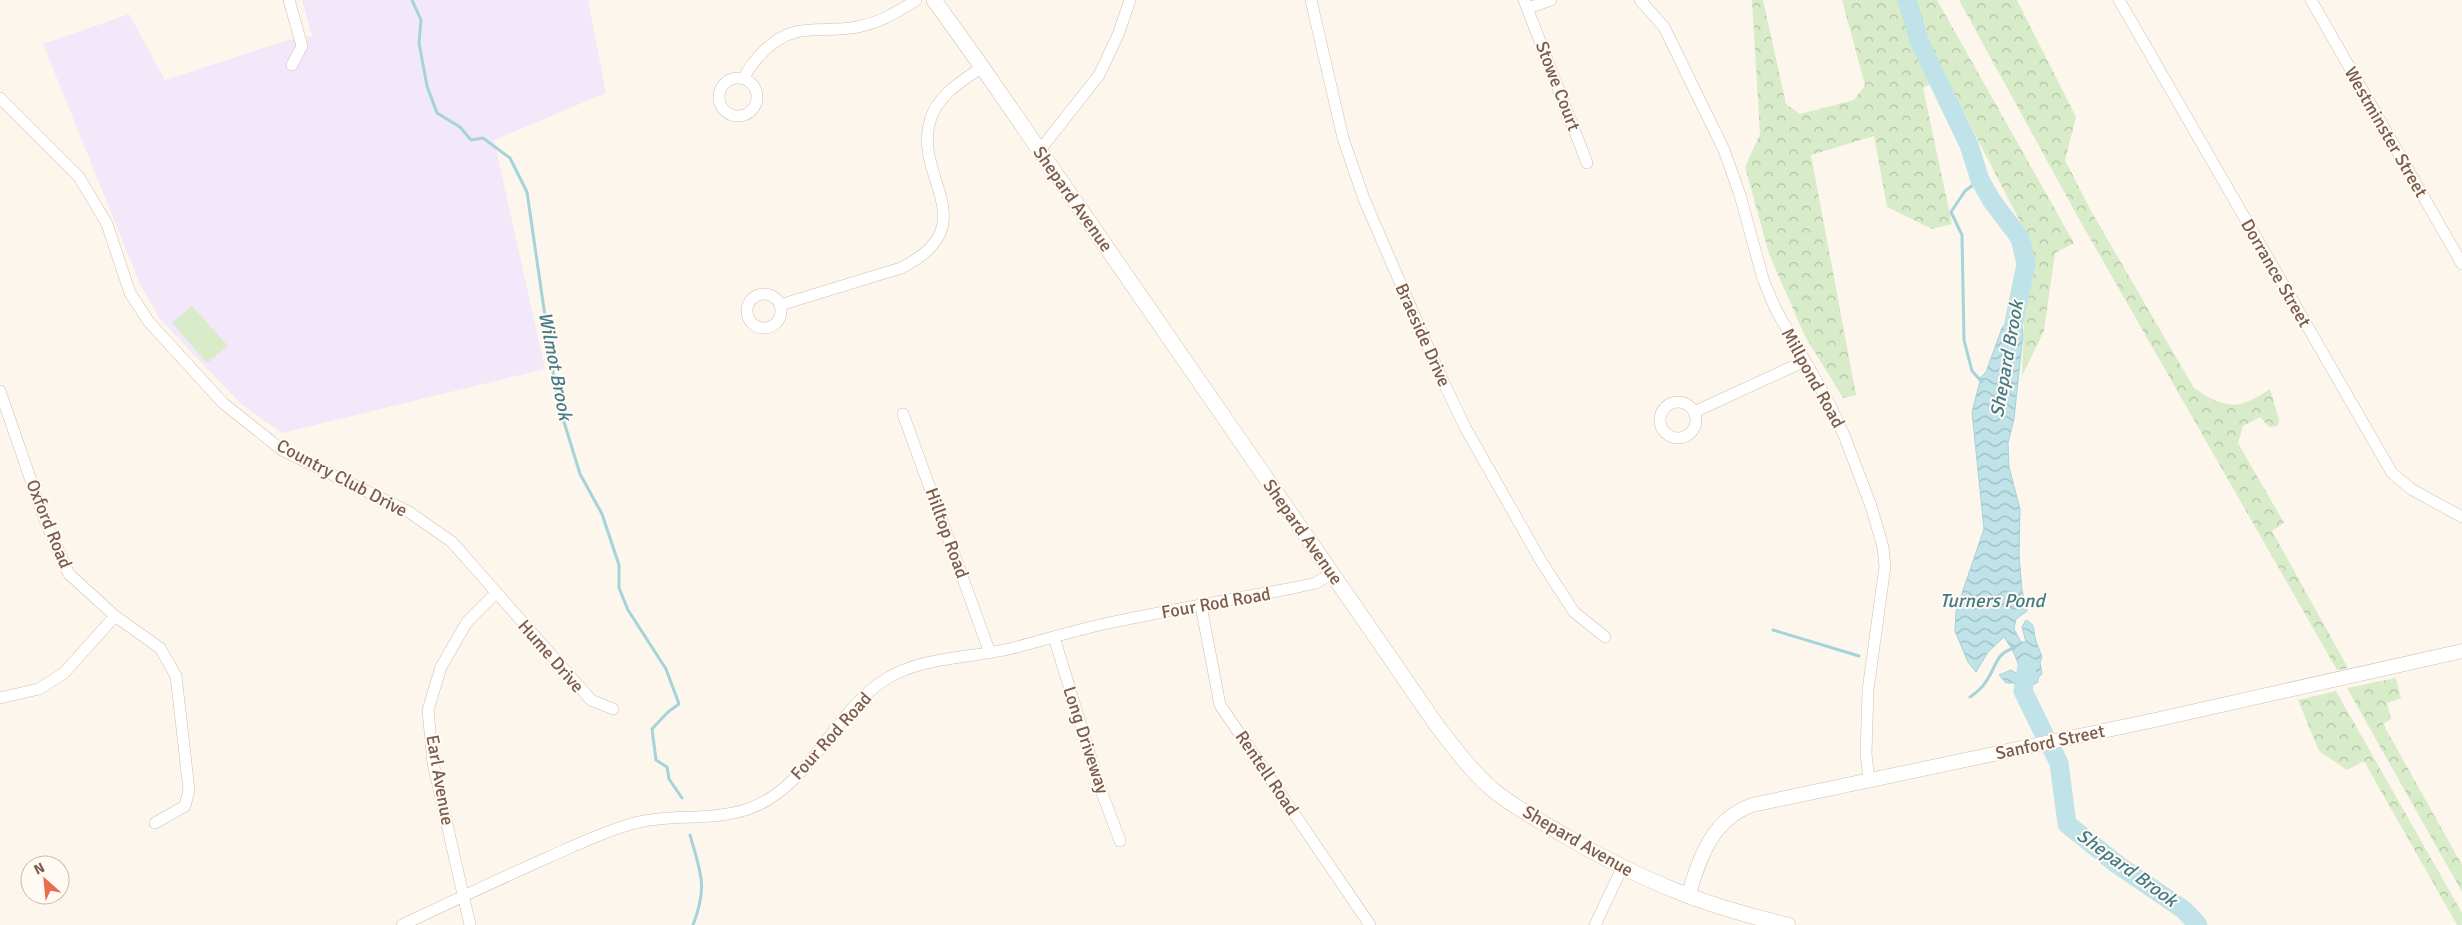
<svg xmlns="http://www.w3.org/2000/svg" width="2462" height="925" font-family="Signika,sans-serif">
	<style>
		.education { fill: #f3e8fa }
		.forest { fill: url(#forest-crowns) }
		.garden { fill: #d8ecc9 }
		.water { fill: url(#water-waves); stroke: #a5d3da }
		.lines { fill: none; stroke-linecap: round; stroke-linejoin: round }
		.stream { stroke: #a5d3da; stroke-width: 3 }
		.river { stroke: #bfe3e8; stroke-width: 19 }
		.minor-casing { stroke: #d1beb0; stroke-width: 12 }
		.tertiary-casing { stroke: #d1beb0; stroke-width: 15 }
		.secondary-casing { stroke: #d6c0b0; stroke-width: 16 }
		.minor { stroke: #fff; stroke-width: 11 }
		.tertiary { stroke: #fff; stroke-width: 14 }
		.secondary { stroke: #fff; stroke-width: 15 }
		.labels { text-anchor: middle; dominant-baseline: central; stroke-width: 4; stroke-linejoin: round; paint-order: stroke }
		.street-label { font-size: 18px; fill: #7a5c4d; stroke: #fffaf3 }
		.water-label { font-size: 19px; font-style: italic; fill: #437c86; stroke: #fffaf3 }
	</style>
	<defs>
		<pattern id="forest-crowns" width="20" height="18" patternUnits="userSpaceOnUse" patternTransform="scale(1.25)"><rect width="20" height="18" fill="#d8ecc9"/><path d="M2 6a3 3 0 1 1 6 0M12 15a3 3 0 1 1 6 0" fill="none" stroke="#b4c2a5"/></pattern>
		<pattern id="water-waves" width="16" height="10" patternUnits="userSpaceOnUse" patternTransform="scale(1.25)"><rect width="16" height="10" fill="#bfe3e8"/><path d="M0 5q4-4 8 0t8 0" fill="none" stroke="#a0bbbe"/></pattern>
	</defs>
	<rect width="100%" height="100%" fill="#fdf6ec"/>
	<!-- education -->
	<polygon class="education" points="302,0 588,0 606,93 494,140 545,369 282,433 241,404 160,319 140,284 43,44 129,14 165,80 288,40 312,36"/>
	<!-- forest -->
	<g class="forest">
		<polygon points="1752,0 1763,0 1786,104 1800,114 1854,100 1865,85 1842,0 1937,0 2074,243 2055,253 2044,331 2022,376 2027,235 1945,76 1923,88 1952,224 1932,229 1887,207 1874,136 1811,155 1856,395 1843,398 1805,336 1769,254 1745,167 1760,134"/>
		<path d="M1959,0h58l59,117 -11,43 26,51 103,177c32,21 43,23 76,1l9,30 -1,7 -9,1 -9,-10 -17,9 -5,17 46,80 -12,8 76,137 -11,2 -258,-451z"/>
		<polygon points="2396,678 2401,698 2387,703 2391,719 2383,724 2462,865 2462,892 2347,688"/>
		<polygon points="2336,691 2462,913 2462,925 2457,925 2364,761 2347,770 2319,751 2298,700"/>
	</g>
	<!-- garden -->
	<polygon class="garden" points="192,306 228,346 207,363 172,323"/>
	<!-- water -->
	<path class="water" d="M2019,303l4,31 -9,85 -6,24 1,24 11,42 -1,46 3,35 5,21 -11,8 -2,10 7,13h5l-4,-15 4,-7c10,5 7,9 9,17 1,6 5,14 7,20l-2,5 2,12 -4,4v4l-20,11 -4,-10h-8l-7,-8 12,-5 8,5c2,-12 -8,-28 -15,-38l-16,15 -12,20 -8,-10 -13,-31 1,-20 28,-82 -12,-117 9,-35 5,-5 16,-44z"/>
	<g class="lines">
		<!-- stream -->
		<g class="stream">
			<polyline points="412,0 421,20 419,43 427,86 437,113 460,127 471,140 483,138 510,158 527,192 557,399 580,474 602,514 619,565 619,588 628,610 666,669 679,704 668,712 652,729 656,760 667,767 669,779 682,798"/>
			<polyline points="1980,180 1965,191 1951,212 1962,235 1964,340 1972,371 1982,382"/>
			<polyline points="1773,630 1859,656"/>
			<path d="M1970,697c6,-4 11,-8 15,-14 11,-14 10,-31 30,-35"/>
			<path d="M690,835c11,39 18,51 3,90"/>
		</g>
		<!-- river -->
		<g class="river">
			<polyline points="1907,0 1920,43 1969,145 1980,180 1992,201 2020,238 2026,264 2013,327"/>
			<polyline points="2027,666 2023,691 2044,734"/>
			<polyline points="2052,749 2059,763 2067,824 2118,865 2184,910 2198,925"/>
		</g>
		<!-- minor casing -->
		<g class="minor-casing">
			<g id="minor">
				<polyline points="289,0 302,46 292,65"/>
				<polyline points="1311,0 1343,138 1364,199 1440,375 1466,429 1541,561 1574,612 1605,637"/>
				<polyline points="1524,0 1587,163"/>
				<polyline points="1640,0 1664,27 1724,150 1740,195 1763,279 1775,308 1830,405 1844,435 1871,506 1883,547 1885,566 1868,690 1866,754 1869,780"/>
				<polyline points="2119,0 2392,473 2411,489 2462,517"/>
				<polyline points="2311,0 2462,264"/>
				<polyline points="1528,8 1551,0"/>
				<circle cx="738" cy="97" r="19"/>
				<path d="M744,78c5,-11 11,-18 20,-27 31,-31 56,-17 93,-24 25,-5 38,-14 59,-27"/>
				<polyline points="0,98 79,177 107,224 130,293 149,322 223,403 282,450 409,512 452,542 591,700 613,709"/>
				<polyline points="1040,150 1099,75 1118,35 1130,0"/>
				<circle cx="764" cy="311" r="17"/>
				<path d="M780,305l121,-37c86,-43 12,-90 29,-147 7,-26 32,-40 52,-54"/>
				<polyline points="0,391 44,518 69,574 115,616 160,648 176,676 189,790 185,806 155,823"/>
				<circle cx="1678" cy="420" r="18"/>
				<polyline points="1694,412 1805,361"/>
				<polyline points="903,414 990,653"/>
				<polyline points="1201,606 1220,705 1370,925"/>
				<polyline points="1054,637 1099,785 1120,841"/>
				<polyline points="0,698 39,689 64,673 115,616"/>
				<path d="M402,925c49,-23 97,-46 147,-68 27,-12 54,-25 82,-33 38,-11 79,-2 117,-15 63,-22 84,-96 138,-130 35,-22 84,-21 123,-30 32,-8 63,-18 95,-25 63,-14 126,-24 189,-36l23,-5 16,-10"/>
				<polyline points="470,925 433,763 428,710 441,667 467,622 496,593"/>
				<polyline points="1595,925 1622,868"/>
			</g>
		</g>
		<!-- tertiary casing -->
		<g class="tertiary-casing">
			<path id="tertiary" d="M1688,896c12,-38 23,-76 64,-91l403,-85 307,-69"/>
		</g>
		<!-- secondary casing -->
		<g class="secondary-casing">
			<path id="secondary" d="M934,0l48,67 456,660c17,22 34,45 55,63 22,18 49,32 74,47 74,43 137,69 221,88"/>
		</g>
		<!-- minor -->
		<use href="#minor" class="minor"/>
		<!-- tertiary -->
		<use href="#tertiary" class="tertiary"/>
		<!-- secondary -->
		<use href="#secondary" class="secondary"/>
	</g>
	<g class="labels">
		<!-- street labels -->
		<g class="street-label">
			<text transform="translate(1558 86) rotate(69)">Stowe Court</text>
			<text transform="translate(2386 132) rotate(60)">Westminster Street</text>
			<text transform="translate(1073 199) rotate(55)">Shepard Avenue</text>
			<text transform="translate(2276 273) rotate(60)">Dorrance Street</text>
			<text transform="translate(1423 335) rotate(66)">Braeside Drive</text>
			<text transform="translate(1813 378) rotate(61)">Millpond Road</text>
			<text transform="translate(342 478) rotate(28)">Country Club Drive</text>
			<text transform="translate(49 524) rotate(68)">Oxford Road</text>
			<text transform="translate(1303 532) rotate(55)">Shepard Avenue</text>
			<text transform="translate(947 533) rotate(70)">Hilltop Road</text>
			<text transform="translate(1216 603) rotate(-10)">Four Rod Road</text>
			<text transform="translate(551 656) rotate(49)">Hume Drive</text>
			<text transform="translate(831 736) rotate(-48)">Four Rod Road</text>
			<text transform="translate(1086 740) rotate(72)">Long Driveway</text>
			<text transform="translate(2050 742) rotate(-12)">Sanford Street</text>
			<text transform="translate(1267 773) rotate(56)">Rentell Road</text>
			<text transform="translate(440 780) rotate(80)">Earl Avenue</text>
			<text transform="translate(1578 841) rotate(30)">Shepard Avenue</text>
		</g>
		<!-- water labels -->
		<g class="water-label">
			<text transform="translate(2007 359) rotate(-80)">Shepard Brook</text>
			<text transform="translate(555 366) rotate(79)">Wilmot Brook</text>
			<text x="1992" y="601">Turners Pond</text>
			<text transform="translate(2127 868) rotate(36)">Shepard Brook</text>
		</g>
	</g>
	<!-- north arrow -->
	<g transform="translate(45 880) rotate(333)"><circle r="24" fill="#fffaf3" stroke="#cabbb1"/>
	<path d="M0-4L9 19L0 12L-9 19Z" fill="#e76f51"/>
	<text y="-8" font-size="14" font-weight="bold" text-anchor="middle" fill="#7a5c4d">N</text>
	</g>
</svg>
